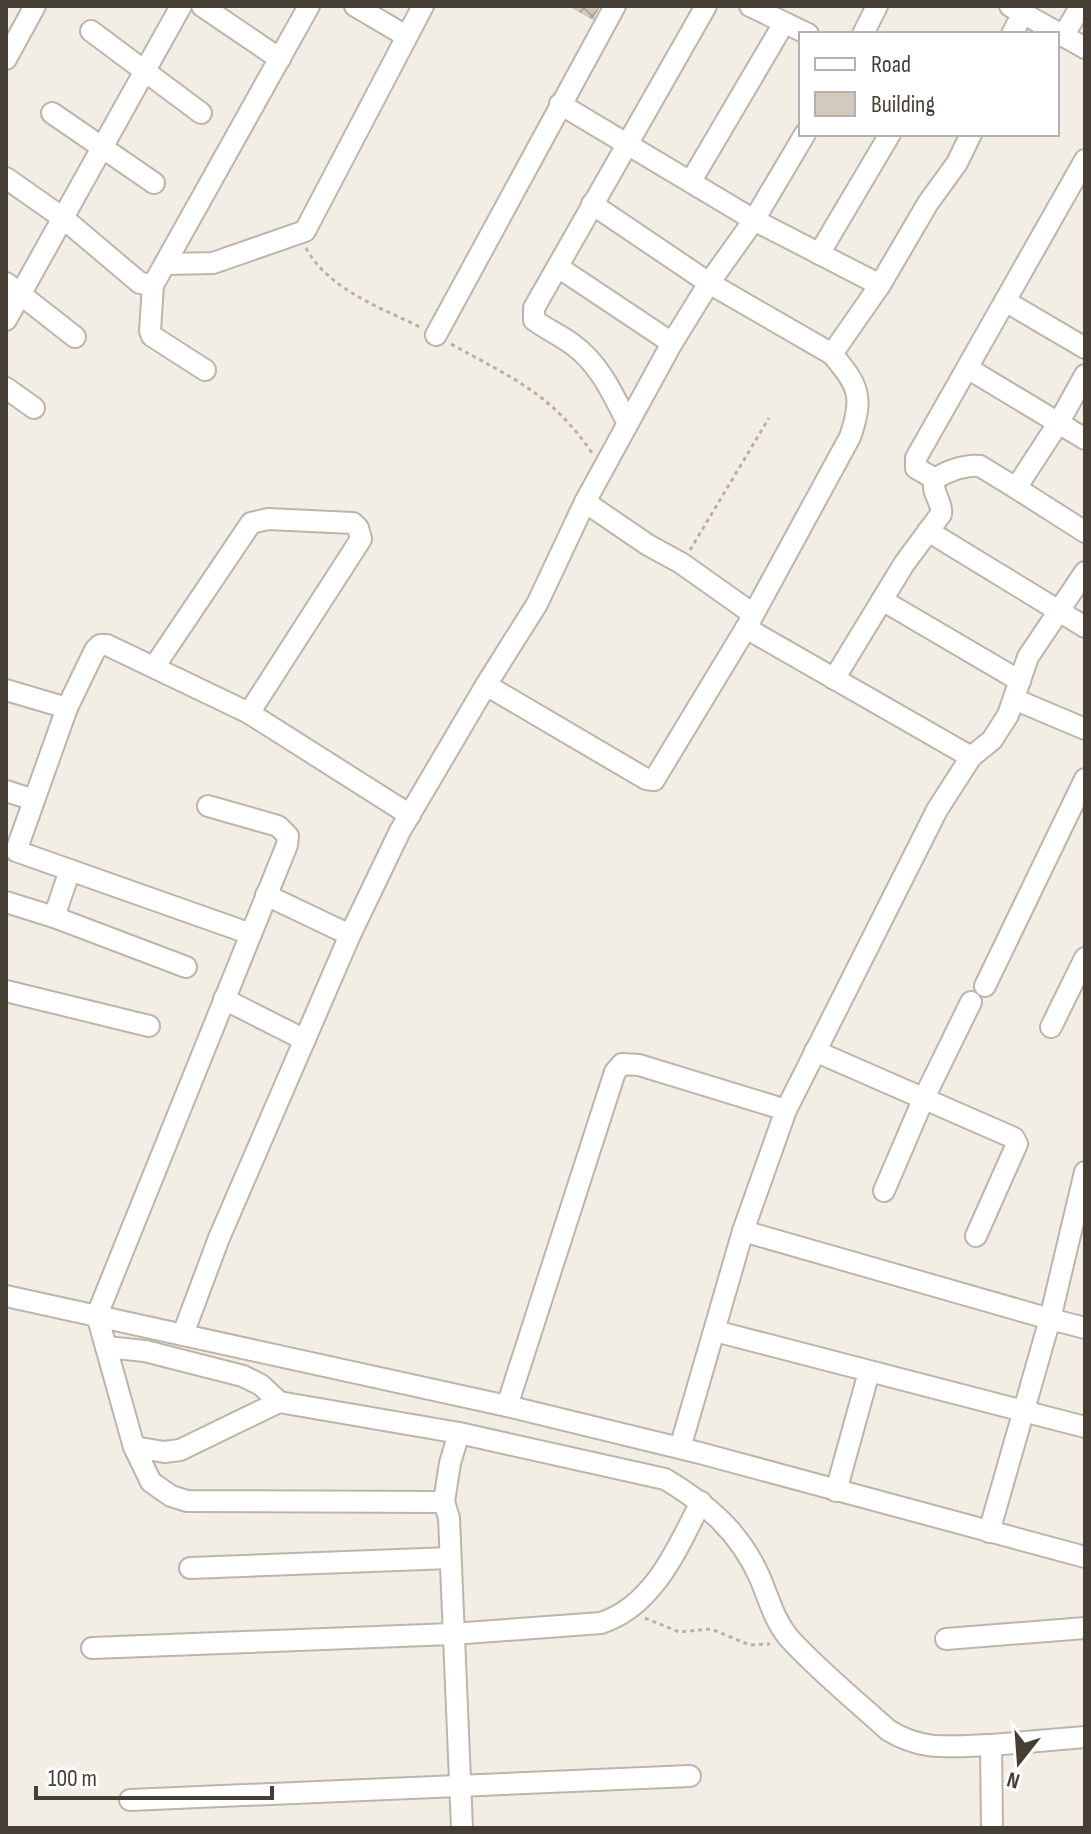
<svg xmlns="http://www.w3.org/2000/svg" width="1091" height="1834" font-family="'Sofia Sans Condensed',sans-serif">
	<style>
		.building { fill: url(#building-cross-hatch) }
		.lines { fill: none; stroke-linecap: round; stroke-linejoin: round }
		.minor-casing { stroke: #bdb5a9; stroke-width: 24 }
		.path { stroke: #beb09b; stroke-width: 3; stroke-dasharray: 4 4; stroke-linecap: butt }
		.minor { stroke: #fff; stroke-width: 20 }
	</style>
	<defs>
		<pattern id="building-cross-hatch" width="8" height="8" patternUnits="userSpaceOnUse" patternTransform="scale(2)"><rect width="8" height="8" fill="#d3c9bc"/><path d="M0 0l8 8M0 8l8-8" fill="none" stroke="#ada59a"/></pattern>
	</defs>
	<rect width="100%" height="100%" fill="#f2eee6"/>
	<!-- building -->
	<polygon class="building" points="568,6 600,6 593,20"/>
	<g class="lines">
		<!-- minor casing -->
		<g class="minor-casing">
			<g id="minor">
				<polyline points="202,6 280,59"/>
				<polyline points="355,6 406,36"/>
				<polyline points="750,6 808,34"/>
				<polyline points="1010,6 1085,48"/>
				<polyline points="91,31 201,113"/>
				<polyline points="863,34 877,6"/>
				<polyline points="1012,34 1023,13"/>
				<polyline points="1063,36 1081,6"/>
				<polyline points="6,59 35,6"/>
				<polyline points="560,104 754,220 880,285 928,203 957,163 971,134"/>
				<polyline points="52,113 154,183"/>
				<polyline points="6,178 63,218 140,283 153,285 309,6"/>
				<polyline points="691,181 784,23"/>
				<polyline points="592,204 709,283 832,354 880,285"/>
				<polyline points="819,254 890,134"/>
				<polyline points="167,264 213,263 305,231 423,6"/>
				<polyline points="558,267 672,343"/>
				<polyline points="6,283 75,337"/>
				<polyline points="153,285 150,331 152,336 205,370"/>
				<polyline points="1005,301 1085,348"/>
				<polyline points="6,320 181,6"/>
				<polyline points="436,335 615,6"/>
				<polyline points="969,369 1085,439"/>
				<polyline points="1085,375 1059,422 1016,488 1085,532"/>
				<polyline points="6,388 34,408"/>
				<path d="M627,422c-14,-28 -28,-59 -55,-78 -12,-9 -26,-15 -38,-24v-12l172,-302"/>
				<polyline points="935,479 916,468 916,458 1085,160"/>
				<polyline points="585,502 648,545 681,563 753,614"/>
				<polyline points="928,531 1085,627"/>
				<polyline points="882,600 1020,681"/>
				<path d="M746,628l104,-191c14,-40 9,-51 -18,-83"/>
				<polyline points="154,667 251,523 268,519 353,523 358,528 361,539 249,713"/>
				<path d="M834,679l70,-115 37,-50c2,-13 -11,-21 -6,-35 12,-8 31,-15 45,-13l36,22"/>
				<polyline points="486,685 537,604 585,502 672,343 709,283 754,220 805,134"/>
				<polyline points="6,690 67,708"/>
				<polyline points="1014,699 1085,729"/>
				<polyline points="971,757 992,740 1008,715 1028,657 1085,572"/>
				<polyline points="6,791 34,800"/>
				<polyline points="208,806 278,826 288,836 287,845 97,1315 134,1447 151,1482 171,1496 187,1501 444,1502 449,1518 462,1828"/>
				<polyline points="70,870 54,917 186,967"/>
				<polyline points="266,895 350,935"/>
				<polyline points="6,902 54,917"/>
				<polyline points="251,934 16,851 67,708 95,650 100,645 107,645 249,713 410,815"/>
				<polyline points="985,986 1085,779"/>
				<polyline points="6,991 149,1026"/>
				<polyline points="224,999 305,1040"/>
				<polyline points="1051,1027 1085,958"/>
				<polyline points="815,1051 1014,1138 1017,1144 976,1236"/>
				<polyline points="1085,1172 1050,1319 1085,1328"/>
				<polyline points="884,1191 923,1100 971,1002"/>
				<polyline points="743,1231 1050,1319 989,1532"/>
				<polyline points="6,1296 507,1406 700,1453 1085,1557"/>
				<polyline points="715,1331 1085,1427"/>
				<polyline points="183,1334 219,1238 350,935 400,831 486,685 646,779 654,780 746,628 971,757 937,810 786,1110 743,1231 680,1448"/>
				<polyline points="106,1347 145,1351 243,1376 261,1385 279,1402"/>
				<polyline points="507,1406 615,1072 622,1064 639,1065 786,1110"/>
				<path d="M134,1447l30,5 16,-2 99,-48 180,31 206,46c42,25 75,53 95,99 9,21 14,42 29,60 30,33 66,62 99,92 35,22 64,16 103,15"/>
				<polyline points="836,1491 869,1372"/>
				<polyline points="444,1502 450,1463 459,1433"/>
				<polyline points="190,1568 450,1558"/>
				<polyline points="946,1639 1085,1628"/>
				<path d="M92,1648l360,-14 149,-11c53,-17 77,-76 100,-121"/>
				<polyline points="130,1800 690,1776"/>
				<polyline points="992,1828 991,1745 1085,1737"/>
			</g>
		</g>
		<!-- path -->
		<g class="path">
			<path d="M306,248c22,41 75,60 114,79"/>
			<path d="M451,344c61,34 100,49 141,109"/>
			<polyline points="690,550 769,418"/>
			<polyline points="645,1618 679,1632 711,1629 750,1645 770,1644"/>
		</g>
		<!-- minor -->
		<use href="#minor" class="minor"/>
	</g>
	<!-- border -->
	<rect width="1091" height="1834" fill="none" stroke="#443e35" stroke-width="16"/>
	<!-- legend -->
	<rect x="799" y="32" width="260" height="104" fill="#ffffff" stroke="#b4b2ae" stroke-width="2"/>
	<rect x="815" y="58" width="40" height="12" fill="#ffffff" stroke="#b4b2ae" stroke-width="2"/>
	<text x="871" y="72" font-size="24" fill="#443e35">Road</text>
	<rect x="815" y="92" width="40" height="24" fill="#d3c9bc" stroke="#b4b2ae" stroke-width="2"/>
	<text x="871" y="112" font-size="24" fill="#443e35">Building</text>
	<!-- north arrow -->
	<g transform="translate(1019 1762) rotate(197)" stroke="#ffffff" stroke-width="6" paint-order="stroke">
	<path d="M0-6L14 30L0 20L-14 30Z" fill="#443e35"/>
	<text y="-12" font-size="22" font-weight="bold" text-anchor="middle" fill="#443e35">N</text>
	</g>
	<!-- scale -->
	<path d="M36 1786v12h236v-12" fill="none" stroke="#443e35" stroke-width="4"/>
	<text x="48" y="1786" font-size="24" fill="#443e35" stroke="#ffffff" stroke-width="6" paint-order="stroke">100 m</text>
</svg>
